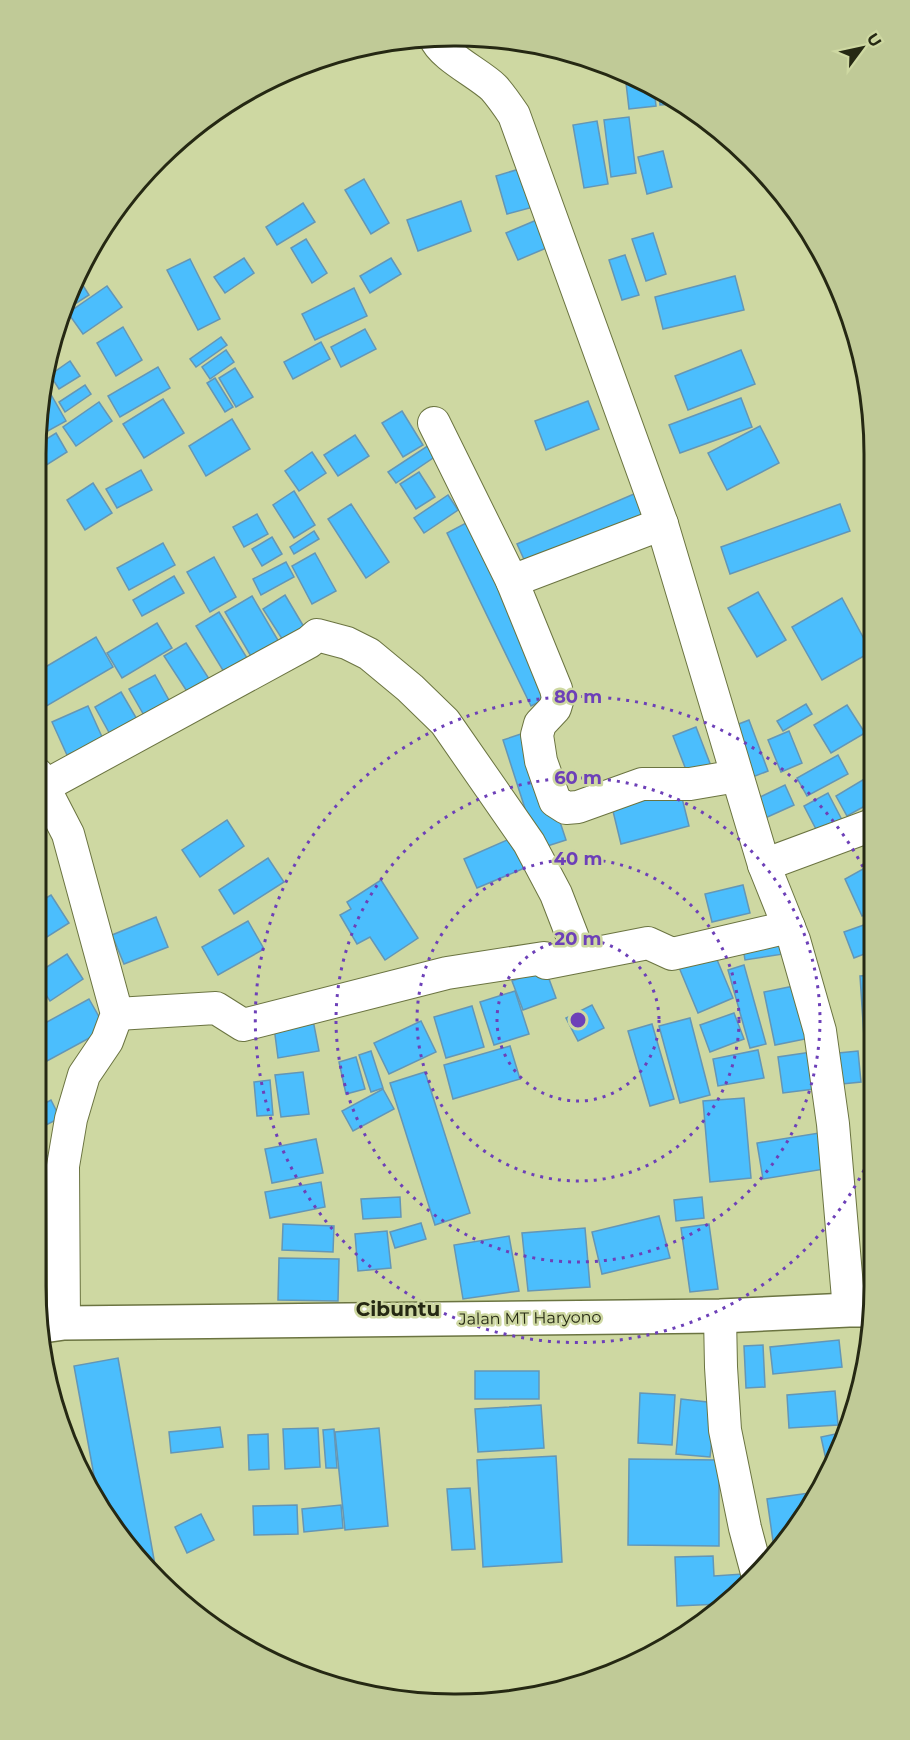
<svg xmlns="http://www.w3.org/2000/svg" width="910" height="1740" font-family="Montserrat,sans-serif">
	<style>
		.building { fill: #4bbefd; stroke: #6396b6; stroke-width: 1.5 }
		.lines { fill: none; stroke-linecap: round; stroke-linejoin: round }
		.minor-casing { stroke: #6b7441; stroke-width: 34 }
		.secondary-casing { stroke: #6b7441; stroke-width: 36 }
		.minor { stroke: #fff; stroke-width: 32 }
		.secondary { stroke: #fff; stroke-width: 33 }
		.ring { fill: none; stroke: #6d40b8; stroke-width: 3; stroke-dasharray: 3 6 }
		.labels { text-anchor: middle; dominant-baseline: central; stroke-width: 5; stroke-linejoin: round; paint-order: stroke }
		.street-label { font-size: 16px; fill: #252813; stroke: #ced8a2 }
		.quarter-label { font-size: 20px; font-weight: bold; fill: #252813; stroke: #ced8a2 }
		.rim { fill: none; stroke: #252813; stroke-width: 3 }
		.centre { fill: #6d40b8; stroke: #ced8a2; stroke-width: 3 }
		.ring-label { font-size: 18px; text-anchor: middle; font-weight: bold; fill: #6d40b8; stroke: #ced8a2; stroke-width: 5; stroke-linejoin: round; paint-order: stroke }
	</style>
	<rect width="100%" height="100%" fill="#ced8a2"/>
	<!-- building -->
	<g class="building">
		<polygon points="625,74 641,79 654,88 656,106 629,109"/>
		<polygon points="659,92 676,103 676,104 660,105"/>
		<polygon points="629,117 636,173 611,177 604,120"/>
		<polygon points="597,121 608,184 584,188 573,125"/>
		<polygon points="663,151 672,187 647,194 638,157"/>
		<polygon points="526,167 537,206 507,214 496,176"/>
		<polygon points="364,179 389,223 371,234 345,190"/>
		<polygon points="461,201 471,231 418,251 407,220"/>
		<polygon points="303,203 315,222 277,245 266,227"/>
		<polygon points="546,216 558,243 518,260 506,233"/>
		<polygon points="653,233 666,274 646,281 632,239"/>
		<polygon points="306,239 327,273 312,283 291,248"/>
		<polygon points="625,255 639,295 622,300 609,260"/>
		<polygon points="244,258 254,273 225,293 214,277"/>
		<polygon points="391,258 401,274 370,293 360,276"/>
		<polygon points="190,259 220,319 198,330 167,270"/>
		<polygon points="77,276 89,295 64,311"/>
		<polygon points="735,276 744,310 663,329 655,297"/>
		<polygon points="107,286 122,307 83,334 68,313"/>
		<polygon points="354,288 367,316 315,340 302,314"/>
		<polygon points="123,327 142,360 116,376 97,343"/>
		<polygon points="365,329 376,349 341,367 331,347"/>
		<polygon points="221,337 227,345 196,367 190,359"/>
		<polygon points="321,342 330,359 293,379 284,362"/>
		<polygon points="226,350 234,362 210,379 202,367"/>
		<polygon points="741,350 755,384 688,410 675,376"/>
		<polygon points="70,361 80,376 59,389 50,375"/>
		<polygon points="158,367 170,388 120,417 108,396"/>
		<polygon points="235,368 253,397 236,407 219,378"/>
		<polygon points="215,378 233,407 225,412 207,383"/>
		<polygon points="85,385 91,394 65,412 59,402"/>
		<polygon points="49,391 66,421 37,437 42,394"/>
		<polygon points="741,398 752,427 680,453 669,425"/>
		<polygon points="163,399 184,433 144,458 123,424"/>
		<polygon points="588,401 599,429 546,450 535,421"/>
		<polygon points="99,402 112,421 76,446 63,427"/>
		<polygon points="402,411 423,445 403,457 382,423"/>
		<polygon points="232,419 250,449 206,476 189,446"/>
		<polygon points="760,426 779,463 727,490 708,453"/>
		<polygon points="56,433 67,452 37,471 37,445"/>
		<polygon points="355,435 369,456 338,476 324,455"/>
		<polygon points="429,445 436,456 396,483 388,472"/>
		<polygon points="312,452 326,473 299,491 285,471"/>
		<polygon points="141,470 152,490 117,508 106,489"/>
		<polygon points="419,472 435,497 416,509 400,484"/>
		<polygon points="93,483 112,513 85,530 67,500"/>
		<polygon points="294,491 315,525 294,538 273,505"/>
		<polygon points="641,491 651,513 527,566 517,544"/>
		<polygon points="448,495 458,510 424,533 414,518"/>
		<polygon points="351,504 389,562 366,578 328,519"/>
		<polygon points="840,504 850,531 730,574 721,547"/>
		<polygon points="257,514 268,534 244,547 233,527"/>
		<polygon points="468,522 553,695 531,706 447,533"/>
		<polygon points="314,531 319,539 294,554 290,547"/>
		<polygon points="272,537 282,554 262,566 252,549"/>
		<polygon points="163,543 175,565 129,590 117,568"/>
		<polygon points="315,553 336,591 312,604 292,566"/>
		<polygon points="214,557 236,597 210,612 187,572"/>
		<polygon points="286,562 294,577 261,595 253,579"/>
		<polygon points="174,576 184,593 142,616 133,600"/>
		<polygon points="758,592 786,640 757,657 728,608"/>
		<polygon points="285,595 307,632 286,645 263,609"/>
		<polygon points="252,596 279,642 252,658 225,612"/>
		<polygon points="842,598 871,652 822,680 792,627"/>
		<polygon points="219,612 247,658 224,672 196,626"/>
		<polygon points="157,623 172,648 122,678 107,653"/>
		<polygon points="96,637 113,667 38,711 37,708 37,672"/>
		<polygon points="186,643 211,682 190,696 164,656"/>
		<polygon points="155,675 170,702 145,717 129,689"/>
		<polygon points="121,692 138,721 111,736 95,707"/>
		<polygon points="806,704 812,714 783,731 777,721"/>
		<polygon points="847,705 865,733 831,753 814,725"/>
		<polygon points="88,706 103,739 67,755 52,722"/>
		<polygon points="749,720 768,771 750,778 731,727"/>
		<polygon points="696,727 711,766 688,775 673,736"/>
		<polygon points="530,731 566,840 538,849 503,740"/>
		<polygon points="789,731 802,763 781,772 768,740"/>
		<polygon points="838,755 848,774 807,796 797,778"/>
		<polygon points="871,775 872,802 847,816 836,796"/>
		<polygon points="785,785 794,805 763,819 754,800"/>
		<polygon points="680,790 689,826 621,844 612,807"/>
		<polygon points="828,793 842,820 818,833 804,806"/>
		<polygon points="227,820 244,846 200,877 182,850"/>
		<polygon points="514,837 527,867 477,888 464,859"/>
		<polygon points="268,858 284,882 234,914 219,890"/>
		<polygon points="872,864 872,911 862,916 845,879"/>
		<polygon points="381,880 418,938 385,960 370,937 357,944 340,915 351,909 347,902"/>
		<polygon points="743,885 750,913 712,922 705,894"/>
		<polygon points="51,895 69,923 36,944 36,904"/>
		<polygon points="156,917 168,947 124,964 112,935"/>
		<polygon points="248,921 264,949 218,975 202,947"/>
		<polygon points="872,922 872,951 854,958 844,932"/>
		<polygon points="787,935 790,953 745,960 742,941"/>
		<polygon points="713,950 733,998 698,1013 678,965"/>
		<polygon points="67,954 83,979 50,1001 36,980 36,974"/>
		<polygon points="744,965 766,1044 750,1048 728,970"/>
		<polygon points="545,968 556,998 523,1010 512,981"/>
		<polygon points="872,975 872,1037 864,1037 860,976"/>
		<polygon points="804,984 815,1037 775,1045 764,992"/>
		<polygon points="515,991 529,1034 494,1045 480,1002"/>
		<polygon points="89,999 106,1029 36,1067 36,1028"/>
		<polygon points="592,1005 604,1028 578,1041 566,1018"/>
		<polygon points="472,1006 484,1047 446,1058 434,1017"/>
		<polygon points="734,1013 744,1039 710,1052 700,1025"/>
		<polygon points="690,1018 710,1095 680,1103 659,1026"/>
		<polygon points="313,1020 319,1051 278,1058 274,1027"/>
		<polygon points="421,1021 436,1052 389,1074 374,1043"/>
		<polygon points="652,1024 674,1099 650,1106 628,1031"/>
		<polygon points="510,1046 520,1079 453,1099 444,1065"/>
		<polygon points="758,1050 764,1078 718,1086 713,1059"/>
		<polygon points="371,1051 383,1088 371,1092 359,1055"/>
		<polygon points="818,1051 822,1088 783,1093 778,1057"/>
		<polygon points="858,1051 861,1082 832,1085 828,1054"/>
		<polygon points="356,1057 365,1089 346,1094 339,1062"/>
		<polygon points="303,1072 309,1114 281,1117 275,1075"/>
		<polygon points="425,1072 470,1213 435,1225 390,1083"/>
		<polygon points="270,1080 273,1115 257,1116 254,1082"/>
		<polygon points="383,1089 394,1109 353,1131 342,1111"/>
		<polygon points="744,1098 751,1178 710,1182 703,1101"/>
		<polygon points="51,1100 60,1118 36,1130 36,1108"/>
		<polygon points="825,1132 831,1168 763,1179 757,1143"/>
		<polygon points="37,1137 47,1156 36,1162 36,1138"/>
		<polygon points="316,1139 323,1173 272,1183 265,1149"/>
		<polygon points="36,1175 52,1203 36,1212"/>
		<polygon points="321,1182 325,1207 270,1218 265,1192"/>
		<polygon points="400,1197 401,1217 363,1219 361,1199"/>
		<polygon points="702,1197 704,1218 676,1221 674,1200"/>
		<polygon points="659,1216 670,1258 602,1274 592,1232"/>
		<polygon points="421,1223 426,1239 395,1248 390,1232"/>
		<polygon points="283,1224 334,1226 333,1252 282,1250"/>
		<polygon points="709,1224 718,1289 690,1292 681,1228"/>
		<polygon points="585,1228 590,1287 528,1291 522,1233"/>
		<polygon points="387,1231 391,1268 358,1271 355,1234"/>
		<polygon points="36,1232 60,1233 58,1307 40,1306 36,1285"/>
		<polygon points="509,1236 519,1291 463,1299 454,1245"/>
		<polygon points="279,1258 339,1259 338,1301 278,1300"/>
		<polygon points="839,1340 842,1367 773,1374 770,1347"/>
		<polygon points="763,1345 765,1387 746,1388 744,1346"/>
		<polygon points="118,1358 155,1565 150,1566 123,1540 97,1492 74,1366"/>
		<rect x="475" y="1371" width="64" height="28"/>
		<polygon points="835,1391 838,1425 789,1428 787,1395"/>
		<polygon points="640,1393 675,1395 672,1445 638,1443"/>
		<polygon points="681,1399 716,1403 710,1457 676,1454"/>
		<polygon points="541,1405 544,1448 478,1452 475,1409"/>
		<polygon points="220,1427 223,1447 171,1453 169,1432"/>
		<polygon points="318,1428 320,1467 285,1469 283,1429"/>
		<polygon points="379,1428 388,1526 345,1530 335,1432"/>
		<polygon points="334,1429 337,1468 326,1468 323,1430"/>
		<polygon points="845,1432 831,1471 829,1473 821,1437"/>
		<polygon points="268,1434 269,1469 249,1470 248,1435"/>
		<polygon points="556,1456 562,1562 483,1567 477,1460"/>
		<polygon points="629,1459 719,1460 719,1546 628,1545"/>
		<polygon points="470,1488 475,1549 452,1550 447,1489"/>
		<polygon points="809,1493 810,1499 774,1548 767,1499"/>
		<polygon points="297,1505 298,1534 254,1535 253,1506"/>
		<polygon points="341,1505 343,1528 304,1532 302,1509"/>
		<polygon points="201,1514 214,1540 187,1553 175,1527"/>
		<polygon points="713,1556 714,1576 743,1574 744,1587 720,1604 677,1606 675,1557"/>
	</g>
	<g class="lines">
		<!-- minor casing -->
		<g class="minor-casing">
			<g id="minor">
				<path d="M435,38c7,18 45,36 59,50 7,8 14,18 20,27l148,409 102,341 30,75 26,91 13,93 16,186"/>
				<polyline points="434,423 512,581 556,689 558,698 555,708 540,724 537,735 541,761 555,801 566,808 578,807 642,784 690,784 737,776"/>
				<polyline points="512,581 662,524"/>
				<polyline points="37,774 68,834 117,1014 107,1041 84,1075 71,1119 63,1166 64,1323"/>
				<polyline points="43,787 309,642 317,635 347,643 369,654 410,688 445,722 529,843 556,894 580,956"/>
				<polyline points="764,865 872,825"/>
				<polyline points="117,1014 216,1008 243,1025 447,973 544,958 546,963 648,943 672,954 789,927"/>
				<polyline points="720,1316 721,1367 725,1430 745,1528 757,1573"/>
			</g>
		</g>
		<!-- secondary casing -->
		<g class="secondary-casing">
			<polyline id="secondary" points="43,1326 64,1323 720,1316 849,1310 873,1310"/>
		</g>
		<!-- minor -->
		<use href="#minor" class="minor"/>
		<!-- secondary -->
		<use href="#secondary" class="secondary"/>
	</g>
	<!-- distance rings -->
	<g class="ring">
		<circle cx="578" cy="1020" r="81"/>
		<circle cx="578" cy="1020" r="161"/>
		<circle cx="578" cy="1020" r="242"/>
		<path d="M872 1154A323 323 0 1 1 871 883"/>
	</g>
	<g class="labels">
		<!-- street labels -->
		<g class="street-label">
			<text transform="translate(530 1318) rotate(-1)">Jalan MT Haryono</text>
		</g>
		<!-- quarter labels -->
		<g class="quarter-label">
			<text x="398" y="1309">Cibuntu</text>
		</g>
	</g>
	<!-- crop -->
	<path d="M0 0H910V1740H0ZM454 46H456A408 408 0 0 1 864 454V1286A408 408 0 0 1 456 1694H454A408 408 0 0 1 46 1286V454A408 408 0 0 1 454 46Z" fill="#c0ca97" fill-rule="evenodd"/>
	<path class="rim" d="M454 46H456A408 408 0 0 1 864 454V1286A408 408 0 0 1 456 1694H454A408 408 0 0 1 46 1286V454A408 408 0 0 1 454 46Z"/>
	<circle cx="578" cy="1020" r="9" class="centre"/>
	<g class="ring-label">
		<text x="578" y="703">80 m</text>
		<text x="578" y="784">60 m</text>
		<text x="578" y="865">40 m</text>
		<text x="578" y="945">20 m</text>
	</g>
	<!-- north arrow -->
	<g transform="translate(862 48) rotate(57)" stroke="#ced8a2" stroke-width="4.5" paint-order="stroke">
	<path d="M0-4.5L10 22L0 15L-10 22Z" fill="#252813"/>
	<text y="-9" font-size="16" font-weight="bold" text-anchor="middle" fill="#252813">U</text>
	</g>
</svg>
